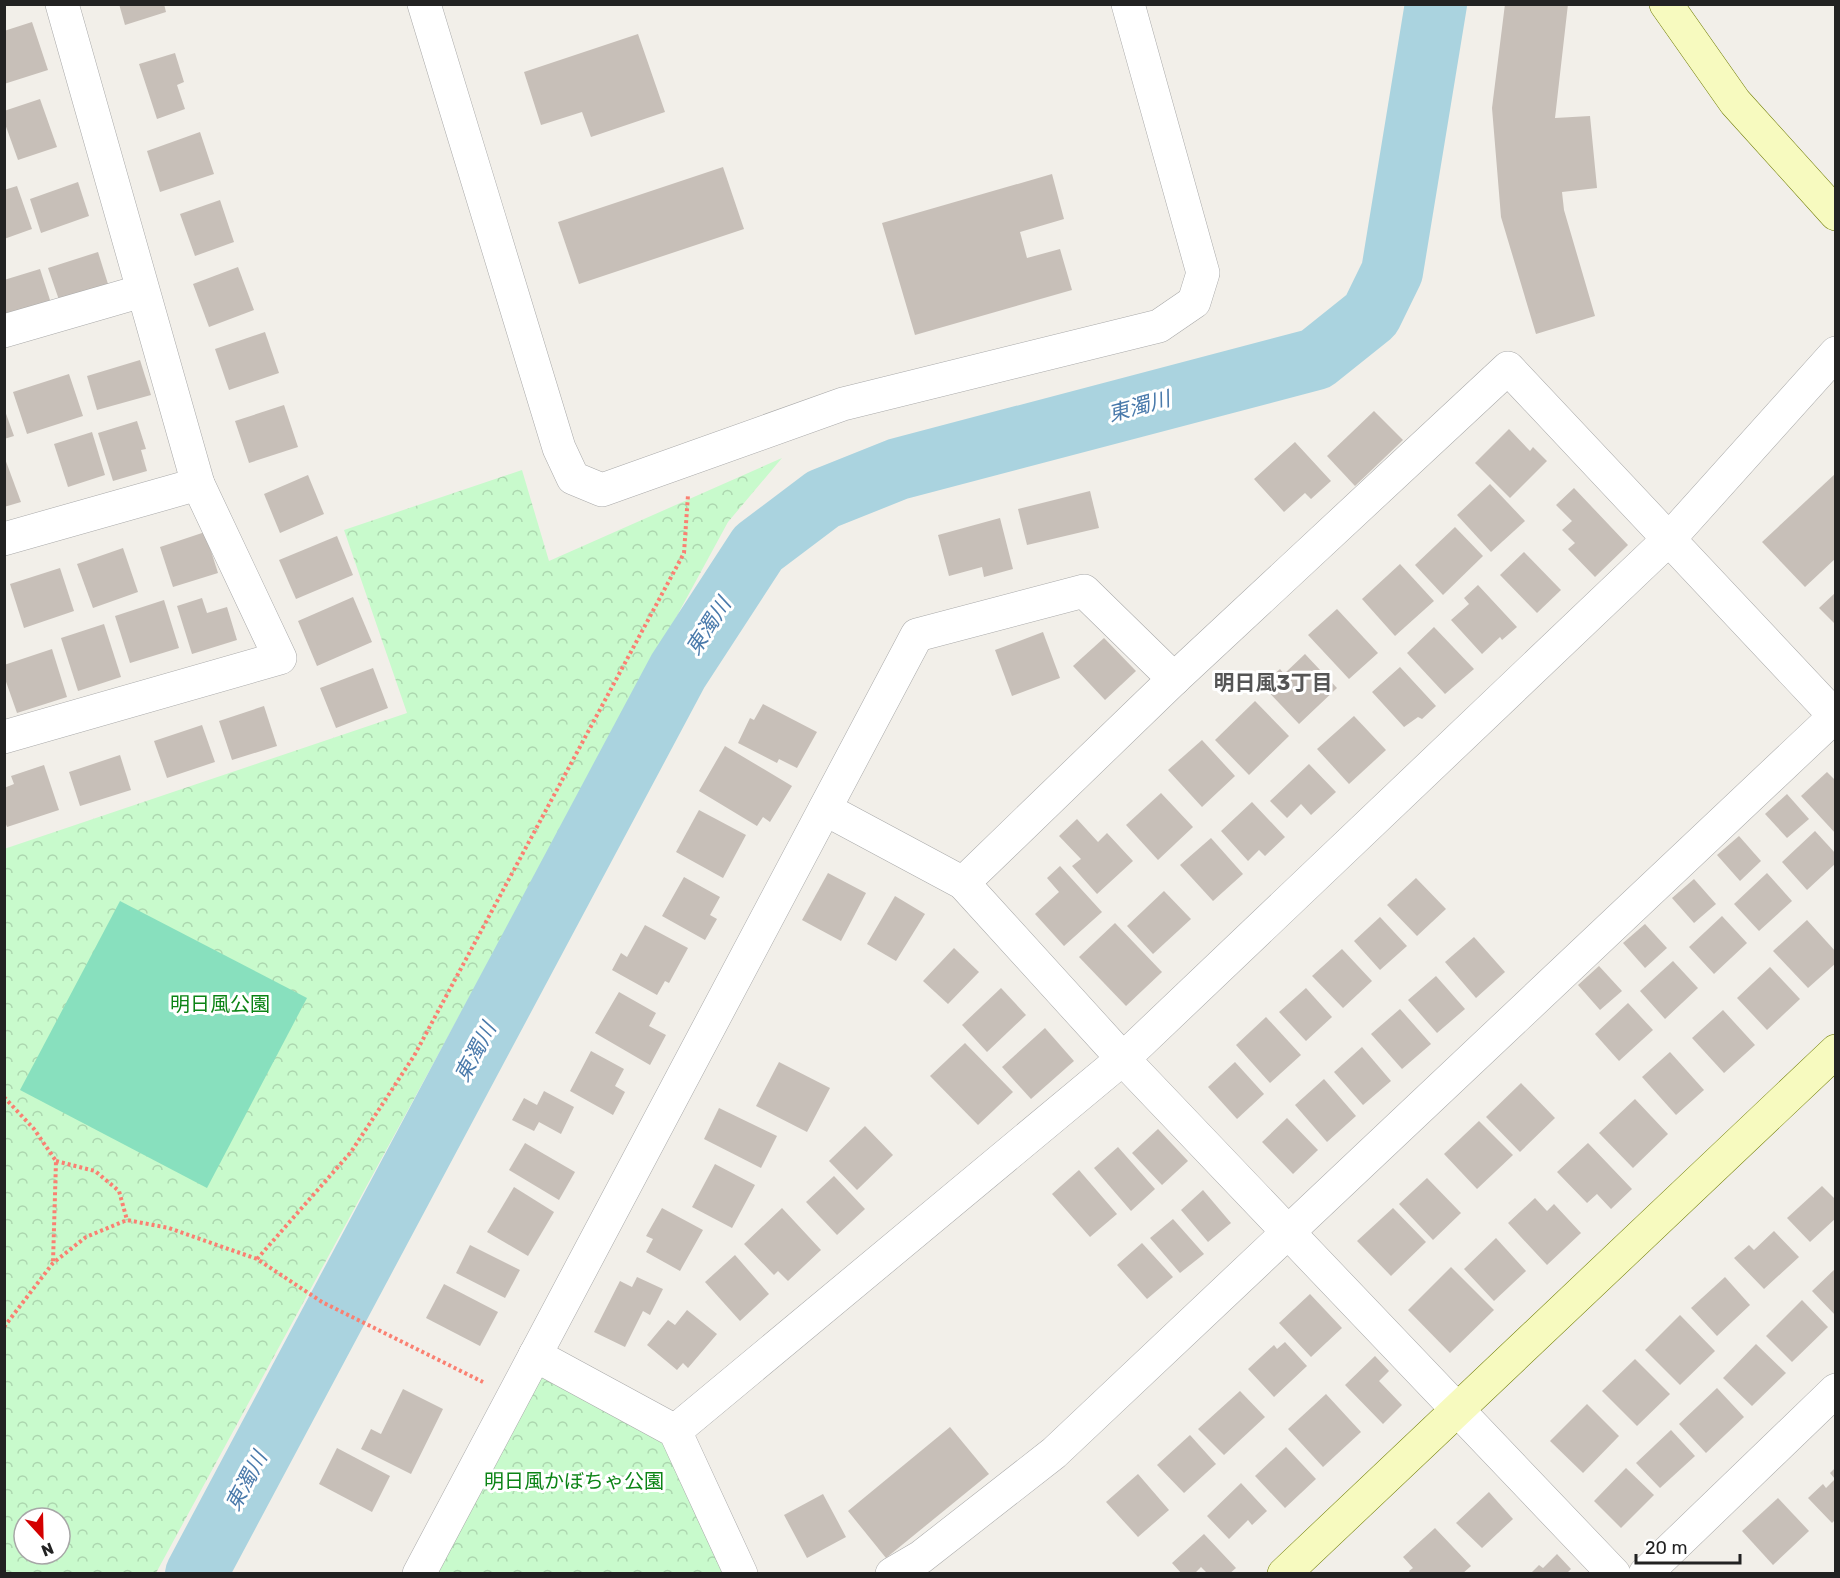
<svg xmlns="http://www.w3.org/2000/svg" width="1840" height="1578" font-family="Rubik,'Noto Sans JP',sans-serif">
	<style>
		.park { fill: url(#park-crowns); fill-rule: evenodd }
		.pitch { fill: #88e0be }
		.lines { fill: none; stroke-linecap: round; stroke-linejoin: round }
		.river { stroke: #aad3df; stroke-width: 62 }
		.building { fill: #c7bfb8 }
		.street-casing { stroke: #a9a9a9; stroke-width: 34 }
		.secondary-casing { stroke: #707d05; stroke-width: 34 }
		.path { stroke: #fa8072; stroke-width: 4; stroke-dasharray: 3 3; stroke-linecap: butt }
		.street { stroke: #fff; stroke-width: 33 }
		.secondary { stroke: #f7fabf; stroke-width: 33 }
		.labels { text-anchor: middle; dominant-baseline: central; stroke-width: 6; stroke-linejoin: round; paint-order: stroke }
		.park-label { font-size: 20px; fill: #0c8416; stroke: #fff }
		.water-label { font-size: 21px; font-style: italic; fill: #4a7aab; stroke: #fff }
		.neighbourhood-label { font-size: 21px; font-weight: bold; fill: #555; stroke: #fff }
	</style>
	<defs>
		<pattern id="park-crowns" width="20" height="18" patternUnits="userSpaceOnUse" patternTransform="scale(1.5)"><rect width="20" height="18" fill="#c8facc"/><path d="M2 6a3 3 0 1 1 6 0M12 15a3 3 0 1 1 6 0" fill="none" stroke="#acd6af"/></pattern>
	</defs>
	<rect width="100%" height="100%" fill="#f2efe9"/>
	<!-- park -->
	<g class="park">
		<path d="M782,458l-54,64 -572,1051h-151l-1,-724 403,-136 -63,-183 178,-60 27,91zM24,1518h36v36h-36z"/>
		<polygon points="535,1355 675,1431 741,1574 419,1574"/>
	</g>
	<!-- pitch -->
	<polygon class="pitch" points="120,901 307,998 207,1188 20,1090"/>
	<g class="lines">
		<!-- river -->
		<polyline class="river" points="196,1574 678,671 758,548 823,499 898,469 1316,359 1371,315 1392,272 1436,4"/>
	</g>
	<!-- building -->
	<g class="building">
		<polygon points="119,4 164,4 166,12 125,25"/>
		<polygon points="1505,4 1568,4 1555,118 1590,116 1597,188 1562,192 1564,210 1595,316 1536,334 1501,217 1492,108"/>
		<polygon points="32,22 48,70 4,84 4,31"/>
		<polygon points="638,34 665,112 591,137 582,112 541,125 524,72"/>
		<polygon points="175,53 184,82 177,85 185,109 157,119 139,64"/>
		<polygon points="40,99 57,147 18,160 4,121 4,111"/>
		<polygon points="200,132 214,174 160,192 147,151"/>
		<polygon points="723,167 744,229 579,284 558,222"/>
		<polygon points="1052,174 1064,219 1020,232 1027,258 1060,249 1072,290 915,335 882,223"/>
		<polygon points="78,182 89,216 41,233 30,199"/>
		<polygon points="17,186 32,229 4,239 4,190"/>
		<polygon points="220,200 234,242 195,256 180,214"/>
		<polygon points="98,252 108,284 59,300 48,268"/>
		<polygon points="238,267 254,310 209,327 193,284"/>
		<polygon points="40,269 51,303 4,319 4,280"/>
		<polygon points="265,332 279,373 229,390 215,349"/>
		<polygon points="140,360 151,395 97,410 87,376"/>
		<polygon points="69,374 83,416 27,434 13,392"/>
		<polygon points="284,405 298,447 249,463 235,421"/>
		<polygon points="4,408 14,436 4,439"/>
		<polygon points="1374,411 1403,440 1355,486 1327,456"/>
		<polygon points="137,421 146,449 141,450 147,471 113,481 98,433"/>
		<polygon points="1509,429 1530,451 1533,447 1547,461 1510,498 1475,463"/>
		<polygon points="92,432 105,475 68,487 54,444"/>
		<polygon points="1295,442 1331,481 1311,499 1305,493 1284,512 1254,479"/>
		<polygon points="4,456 21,502 4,507"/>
		<polygon points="1836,473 1836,558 1805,587 1762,542"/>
		<polygon points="308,475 324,514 280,533 264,494"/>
		<polygon points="1490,484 1525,521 1491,552 1457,515"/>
		<polygon points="1574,488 1628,545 1595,577 1568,549 1575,543 1562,530 1572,521 1556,505"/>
		<polygon points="1090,491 1099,528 1027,545 1018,509"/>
		<polygon points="1000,518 1013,569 984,577 982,567 949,576 938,535"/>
		<polygon points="1455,527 1483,556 1443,595 1415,565"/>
		<polygon points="205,532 218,573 173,587 160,547"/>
		<polygon points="337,536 353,575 296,599 279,560"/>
		<polygon points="123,548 138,592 93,608 77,564"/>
		<polygon points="1524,552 1561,590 1537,613 1500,575"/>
		<polygon points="1400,564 1434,601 1395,636 1362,599"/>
		<polygon points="60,568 74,611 24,628 10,584"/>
		<polygon points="1478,585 1517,627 1502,640 1500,637 1482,654 1451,620 1469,604 1464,598"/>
		<polygon points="1836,592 1836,625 1819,608"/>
		<polygon points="353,597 372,642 317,666 298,621"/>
		<polygon points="202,598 207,613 227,607 237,640 192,654 177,606"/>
		<polygon points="164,600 179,648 130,663 115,616"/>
		<polygon points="1337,609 1378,653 1349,679 1308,635"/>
		<polygon points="104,624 121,677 78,691 61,638"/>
		<polygon points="1434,627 1474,669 1445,694 1407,653"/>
		<polygon points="1043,632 1060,678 1012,696 995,650"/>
		<polygon points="1104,638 1136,671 1105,700 1073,666"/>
		<polygon points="52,649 67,697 17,713 4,676 4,665"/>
		<polygon points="1305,654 1337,688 1299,724 1262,685 1280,669 1284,674"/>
		<polygon points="1400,667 1436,706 1422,719 1418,717 1404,727 1372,692"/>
		<polygon points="373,668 388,708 336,728 320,688"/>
		<polygon points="1255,701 1289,736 1249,775 1215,740"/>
		<polygon points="763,704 817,732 797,768 779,759 777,763 738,743 750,718 754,720"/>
		<polygon points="264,706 277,746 232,760 219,721"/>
		<polygon points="1354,716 1386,750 1349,784 1317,749"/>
		<polygon points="202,725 215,762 167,778 154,741"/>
		<polygon points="1202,740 1235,776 1202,807 1168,770"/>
		<polygon points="725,746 792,786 770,822 763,817 757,826 699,791"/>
		<polygon points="120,755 131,790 80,806 69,772"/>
		<polygon points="1309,764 1336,792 1311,815 1301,804 1287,818 1270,801"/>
		<polygon points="44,765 59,810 7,827 4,819 4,788 14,784 11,776"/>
		<polygon points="1827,772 1836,781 1836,834 1801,796"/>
		<polygon points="1161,793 1193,827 1158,860 1126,825"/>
		<polygon points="1787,794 1809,819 1787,838 1765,814"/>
		<polygon points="1252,802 1285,837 1265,856 1259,850 1248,861 1221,831"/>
		<polygon points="699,810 746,835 723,878 676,852"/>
		<polygon points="1077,819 1098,842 1107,833 1133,861 1097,894 1072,866 1081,859 1059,836"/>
		<polygon points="1815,831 1836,854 1836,863 1807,890 1782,862"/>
		<polygon points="1739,836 1761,861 1740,881 1717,855"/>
		<polygon points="1211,838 1243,874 1213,901 1180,865"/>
		<polygon points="1060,866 1102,912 1064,946 1035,914 1059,892 1047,878"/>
		<polygon points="828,873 866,893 841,941 802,920"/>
		<polygon points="1767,873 1792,901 1759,931 1734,904"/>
		<polygon points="684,877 720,897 710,915 717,919 705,940 662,916"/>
		<polygon points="1416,878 1446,909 1417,936 1387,905"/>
		<polygon points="1694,879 1716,904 1694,923 1672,898"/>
		<polygon points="1164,891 1191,919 1153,954 1127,926"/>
		<polygon points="895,896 925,914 896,961 867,944"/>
		<polygon points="1722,916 1747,943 1714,974 1689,947"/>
		<polygon points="1380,917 1407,946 1380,970 1354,941"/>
		<polygon points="1807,920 1836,952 1836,963 1808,988 1773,951"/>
		<polygon points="1115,923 1162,972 1126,1006 1079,957"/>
		<polygon points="1645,924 1667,948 1645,968 1623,943"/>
		<polygon points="645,925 688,948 669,983 665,981 657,995 612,970 621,953 627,957"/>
		<polygon points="1474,937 1505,972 1476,998 1445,962"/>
		<polygon points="954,948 979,972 948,1004 923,981"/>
		<polygon points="1342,949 1372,981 1343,1008 1312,976"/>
		<polygon points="1673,961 1698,988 1665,1019 1640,991"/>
		<polygon points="1599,966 1622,991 1600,1010 1578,985"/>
		<polygon points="1770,967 1800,999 1767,1030 1737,998"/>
		<polygon points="1436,976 1465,1009 1437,1033 1408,1000"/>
		<polygon points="1001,988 1026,1015 987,1052 962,1025"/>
		<polygon points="1306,988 1332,1017 1306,1041 1279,1012"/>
		<polygon points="619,992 656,1013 649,1026 666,1035 650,1065 595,1033"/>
		<polygon points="1628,1003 1653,1030 1619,1061 1595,1034"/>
		<polygon points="1400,1009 1431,1044 1402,1069 1371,1034"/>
		<polygon points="1723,1010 1755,1045 1724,1073 1692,1038"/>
		<polygon points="1266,1017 1301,1055 1270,1083 1236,1045"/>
		<polygon points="1045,1028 1074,1061 1031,1099 1002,1067"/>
		<polygon points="965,1043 1013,1092 978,1125 930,1076"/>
		<polygon points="1362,1047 1391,1081 1363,1105 1334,1072"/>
		<polygon points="591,1051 624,1069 615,1086 625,1092 613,1115 570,1091"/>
		<polygon points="1670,1052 1704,1090 1676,1115 1642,1077"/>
		<polygon points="779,1062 830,1088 807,1132 756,1106"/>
		<polygon points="1235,1062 1264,1094 1237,1119 1208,1087"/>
		<polygon points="1324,1079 1356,1116 1327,1142 1295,1105"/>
		<polygon points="1521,1083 1555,1118 1520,1152 1486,1117"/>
		<polygon points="544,1091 574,1107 561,1134 539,1122 534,1131 512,1120 524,1098 537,1105"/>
		<polygon points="1635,1099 1668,1134 1633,1168 1599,1133"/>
		<polygon points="719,1108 777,1136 761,1168 704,1139"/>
		<polygon points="1287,1118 1318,1150 1293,1174 1262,1142"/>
		<polygon points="1479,1121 1513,1155 1477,1189 1444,1154"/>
		<polygon points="865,1126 893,1155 857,1190 829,1161"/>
		<polygon points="1158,1129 1188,1161 1162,1185 1132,1153"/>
		<polygon points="525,1143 575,1172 559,1200 509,1170"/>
		<polygon points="1588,1143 1632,1189 1611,1209 1597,1194 1587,1203 1557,1172"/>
		<polygon points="1118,1147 1155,1189 1131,1211 1094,1168"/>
		<polygon points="715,1164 755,1185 732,1228 692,1207"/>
		<polygon points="1079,1170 1117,1214 1090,1237 1052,1194"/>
		<polygon points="834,1176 865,1209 837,1235 806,1202"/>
		<polygon points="1427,1178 1461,1213 1433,1240 1399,1204"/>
		<polygon points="1822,1186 1836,1200 1836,1218 1810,1242 1787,1218"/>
		<polygon points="514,1187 554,1212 528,1256 487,1232"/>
		<polygon points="1203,1190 1231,1223 1208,1242 1181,1210"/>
		<polygon points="1535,1198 1547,1211 1554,1204 1581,1233 1547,1265 1508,1223"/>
		<polygon points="662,1208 703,1230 680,1271 646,1252 653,1239 646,1236"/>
		<polygon points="782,1208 821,1250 788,1281 778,1271 774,1275 744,1244"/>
		<polygon points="1393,1208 1426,1242 1391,1276 1357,1241"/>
		<polygon points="1173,1219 1204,1254 1180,1273 1150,1238"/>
		<polygon points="1774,1231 1799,1257 1764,1289 1734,1258 1749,1245 1754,1250"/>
		<polygon points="1496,1238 1526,1271 1494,1301 1464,1269"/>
		<polygon points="1142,1243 1173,1277 1147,1299 1117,1265"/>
		<polygon points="470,1245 520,1270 505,1298 456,1273"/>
		<polygon points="735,1255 769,1294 740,1321 705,1282"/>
		<polygon points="1451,1267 1494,1310 1450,1353 1408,1310"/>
		<polygon points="1836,1268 1836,1316 1812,1291"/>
		<polygon points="637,1277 663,1289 650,1315 643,1311 625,1347 594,1332 620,1281 632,1287"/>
		<polygon points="1725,1277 1750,1305 1717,1336 1691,1308"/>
		<polygon points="444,1284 498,1312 480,1346 426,1318"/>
		<polygon points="1310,1294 1342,1328 1311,1357 1279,1323"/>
		<polygon points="1802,1300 1828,1327 1792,1362 1766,1336"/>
		<polygon points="687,1310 717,1334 688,1368 683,1363 677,1370 647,1345 668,1320 675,1325"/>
		<polygon points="1680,1315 1715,1351 1680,1385 1645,1350"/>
		<polygon points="1285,1342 1307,1366 1274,1397 1248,1369 1274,1345 1277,1349"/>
		<polygon points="1756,1344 1786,1373 1752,1406 1723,1378"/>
		<polygon points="1375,1356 1389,1371 1379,1381 1402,1405 1383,1424 1345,1385"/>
		<polygon points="1635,1359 1670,1394 1637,1426 1602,1391"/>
		<polygon points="1717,1388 1744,1417 1706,1453 1679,1424"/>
		<polygon points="403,1389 443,1409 411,1474 361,1449 371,1429 381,1434"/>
		<polygon points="1240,1391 1265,1417 1224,1455 1198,1429"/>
		<polygon points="1326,1394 1361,1432 1323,1467 1288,1429"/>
		<polygon points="1587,1404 1619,1436 1583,1473 1550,1441"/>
		<polygon points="950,1427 989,1474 886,1558 848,1511"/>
		<polygon points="1671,1430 1695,1456 1660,1488 1636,1463"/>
		<polygon points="1190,1435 1216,1464 1184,1493 1157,1465"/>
		<polygon points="1286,1447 1316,1479 1285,1508 1255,1476"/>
		<polygon points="337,1448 390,1476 372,1512 319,1484"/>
		<polygon points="1836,1467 1836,1519 1832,1523 1808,1498 1823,1484 1826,1488 1835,1479 1830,1473"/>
		<polygon points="1626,1468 1654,1495 1621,1528 1594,1501"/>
		<polygon points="1138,1474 1169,1510 1138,1537 1106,1502"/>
		<polygon points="1241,1483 1267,1511 1252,1525 1248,1520 1229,1539 1207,1516"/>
		<polygon points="1489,1492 1513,1519 1482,1548 1456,1523"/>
		<polygon points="823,1494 846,1537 807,1558 784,1515"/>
		<polygon points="1778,1498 1809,1531 1773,1565 1742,1531"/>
		<polygon points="1435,1528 1471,1566 1462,1574 1411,1574 1409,1571 1413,1568 1403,1557"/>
		<polygon points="1204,1534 1236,1568 1229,1574 1208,1574 1201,1567 1194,1574 1182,1574 1172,1563"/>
		<polygon points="1557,1554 1571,1569 1566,1574 1530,1574 1539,1565 1543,1568"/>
	</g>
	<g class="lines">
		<!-- street casing -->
		<g class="street-casing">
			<g id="street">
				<polyline points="424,4 559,448 573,478 602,490 843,404 1159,326 1194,302 1203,273 1128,4"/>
				<polyline points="4,331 142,291"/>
				<polyline points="4,539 198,484 62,4"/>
				<polyline points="4,737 280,658 198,484"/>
				<polyline points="825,809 963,883 1123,1059 1614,1574"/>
				<polyline points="963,883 1174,679 1508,368 1836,717"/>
				<polyline points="535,1355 675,1431 741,1574"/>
				<polyline points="675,1431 1126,1056 1669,539 1836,353"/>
				<polyline points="419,1574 917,635 1084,591 1174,679"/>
				<polyline points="892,1574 921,1557 1054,1453 1835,716"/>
				<polyline points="1645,1574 1836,1390"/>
			</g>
		</g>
		<!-- secondary casing -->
		<g class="secondary-casing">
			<g id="secondary">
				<polyline points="1666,4 1735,102 1836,214"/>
				<polyline points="1284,1574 1836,1051"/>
			</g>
		</g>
		<!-- path -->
		<g class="path">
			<polyline points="4,1097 34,1129 56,1161 53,1262"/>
			<polyline points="56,1161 95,1171 119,1191 127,1220"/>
			<polyline points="257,1259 351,1152 414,1056 684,553 688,495"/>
			<polyline points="4,1327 53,1263 86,1237 127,1220 169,1228 257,1259 322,1302 483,1382"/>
		</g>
		<!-- street -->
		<use href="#street" class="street"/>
		<!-- secondary -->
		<use href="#secondary" class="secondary"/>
	</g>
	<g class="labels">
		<!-- park labels -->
		<g class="park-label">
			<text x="220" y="1004">明日風公園</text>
			<text x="574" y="1481">明日風かぼちゃ公園</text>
		</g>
		<!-- water labels -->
		<g class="water-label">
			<text transform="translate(1139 406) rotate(-15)">東濁川</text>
			<text transform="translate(708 626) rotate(-57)">東濁川</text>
			<text transform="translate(475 1052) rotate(-62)">東濁川</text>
			<text transform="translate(246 1481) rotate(-62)">東濁川</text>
		</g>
		<!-- neighbourhood labels -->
		<g class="neighbourhood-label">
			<text x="1273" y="682">明日風3丁目</text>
		</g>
	</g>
	<!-- border -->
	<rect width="1840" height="1578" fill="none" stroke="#222222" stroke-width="12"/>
	<!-- north arrow -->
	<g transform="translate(42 1536) rotate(158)"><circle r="28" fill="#ffffff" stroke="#a7a7a7" stroke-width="1.5"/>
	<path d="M0-4.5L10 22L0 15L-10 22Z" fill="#d40000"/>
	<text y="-9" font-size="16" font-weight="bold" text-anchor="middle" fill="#222222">N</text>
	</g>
	<!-- scale -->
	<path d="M1636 1554v9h104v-9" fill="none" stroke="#222222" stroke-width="3"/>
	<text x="1645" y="1554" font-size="18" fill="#222222" stroke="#ffffff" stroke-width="4.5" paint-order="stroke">20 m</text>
</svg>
